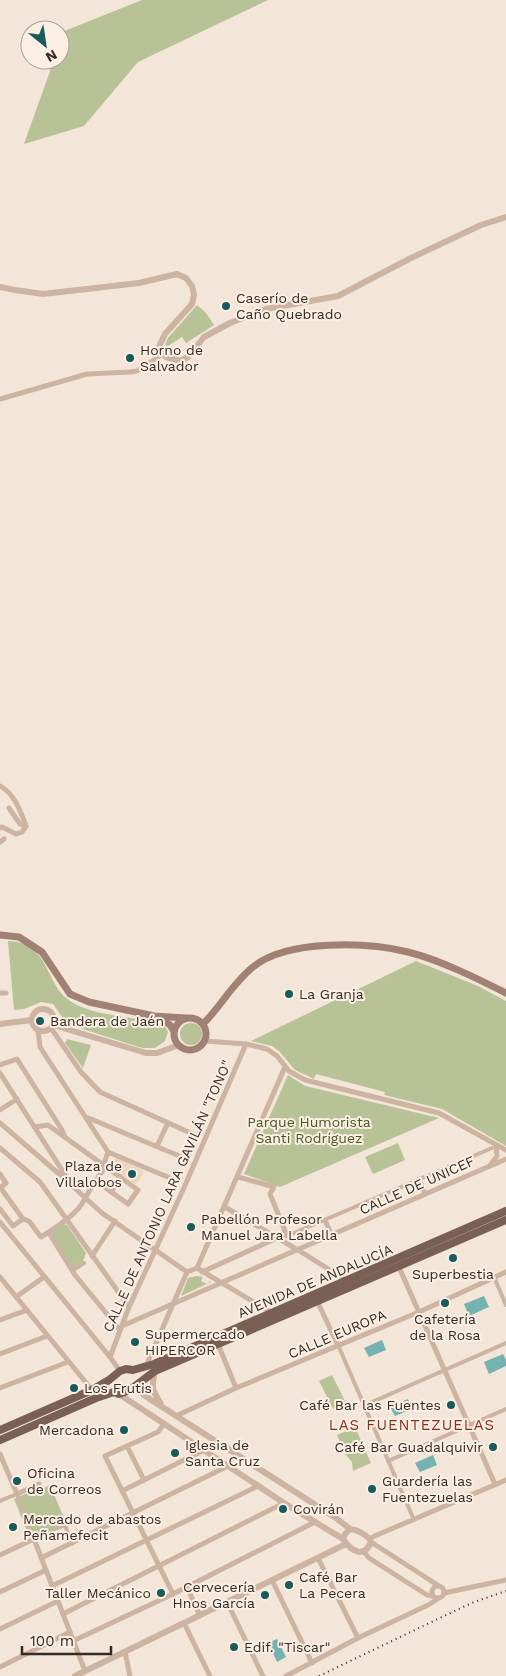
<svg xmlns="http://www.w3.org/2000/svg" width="506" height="1676" font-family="'Work Sans',sans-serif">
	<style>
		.green { fill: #b7c396 }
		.plaza { fill: #edd5bd }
		.water { fill: #74b3b2 }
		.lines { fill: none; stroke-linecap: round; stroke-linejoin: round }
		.pedestrian { stroke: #ccb3a2; stroke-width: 4 }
		.minor { stroke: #ccb3a2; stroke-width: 5 }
		.tertiary { stroke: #ccb3a2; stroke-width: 6 }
		.secondary { stroke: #a08174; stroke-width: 7 }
		.primary { stroke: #7a5f55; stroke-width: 8 }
		.rail { stroke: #362a25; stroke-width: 2; stroke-dasharray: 1 4; stroke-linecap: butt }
		.poi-dot { fill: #175b5b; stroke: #fbefe4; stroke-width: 2 }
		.labels { text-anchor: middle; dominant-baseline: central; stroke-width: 4; stroke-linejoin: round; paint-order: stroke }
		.poi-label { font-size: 14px; fill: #362a25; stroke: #fbefe4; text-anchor: start }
		.park-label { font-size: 14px; fill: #485727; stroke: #fbefe4 }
		.street-label { font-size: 14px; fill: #362a25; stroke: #fbefe4 }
		.neighbourhood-label { font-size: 15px; letter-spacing: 1px; fill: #8d2d17; stroke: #fbefe4 }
	</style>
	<rect width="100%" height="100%" fill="#f3e5d7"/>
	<!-- green -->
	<g class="green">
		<polygon points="142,0 268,0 138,62 84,126 24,144 54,60 60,60 60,39 62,32"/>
		<polygon points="197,305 206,313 214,325 186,343 182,337 168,346 165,345 168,338"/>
		<path d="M8,941c39,1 37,37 57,56 19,17 53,18 77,23 7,1 15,1 22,4l4,8 -3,9 -10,7h-13l-75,-24 -14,-20 -12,-2 -17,7 -10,1z"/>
		<polygon points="416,961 478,986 506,1001 506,1146 442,1109 384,1095 385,1092 316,1074 314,1079 295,1070 279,1051 272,1046 251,1041"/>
		<circle cx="191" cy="1034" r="11"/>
		<polygon points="67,1039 91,1045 83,1068 65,1043"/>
		<polygon points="288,1075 305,1086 318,1089 439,1118 280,1187 244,1174"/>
		<polygon points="398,1143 405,1160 373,1174 365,1157"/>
		<polygon points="64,1224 67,1225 86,1253 83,1261 73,1268 51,1234"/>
		<polygon points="196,1276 203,1277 201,1281 207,1284 210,1281 211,1282 181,1296 188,1278"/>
		<polygon points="332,1375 346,1403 333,1409 319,1381"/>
		<polygon points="355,1427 371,1463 353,1471 352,1462 346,1455 337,1435"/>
		<polygon points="50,1485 67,1525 37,1539 35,1534 29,1536 14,1499 41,1487 42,1489"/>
	</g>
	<!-- plaza -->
	<polygon class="plaza" points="117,1158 144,1171 141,1178 135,1184 111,1166 111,1161"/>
	<!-- water -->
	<g class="water">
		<polygon points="484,1296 489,1307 469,1316 464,1304"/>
		<polygon points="382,1340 386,1350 369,1357 364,1348"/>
		<polygon points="503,1354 506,1360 506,1366 489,1374 484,1362"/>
		<polygon points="408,1399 412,1409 395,1416 390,1407"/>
		<polygon points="433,1455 437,1465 420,1472 415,1463"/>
		<polygon points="277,1639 286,1657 277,1662 268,1643"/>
	</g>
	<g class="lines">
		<!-- pedestrian -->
		<g class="pedestrian">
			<polyline points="277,1238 287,1236 492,1148"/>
			<polyline points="72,1271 84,1263"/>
			<polyline points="494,1277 506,1305"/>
			<polyline points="338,1345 414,1520"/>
			<polyline points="363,1406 506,1343"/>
			<polyline points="388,1461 506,1409"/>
			<polyline points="0,1501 17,1494 33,1535"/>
			<polyline points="62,1517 72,1544"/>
			<polyline points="52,1530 65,1525"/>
		</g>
		<!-- minor -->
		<g class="minor">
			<polyline points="0,399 87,374 130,372 137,371 163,354"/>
			<path d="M0,786c14,7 21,26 26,40l-4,6 -6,2 -14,-7 -2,1"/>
			<polyline points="9,808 20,824 26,826"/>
			<polyline points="0,842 4,839"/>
			<polyline points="0,993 6,993"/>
			<polyline points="51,1028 81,1072 100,1092 195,1135 184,1158 86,1117"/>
			<polyline points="38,1030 40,1047 108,1152 104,1164"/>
			<polyline points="205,1041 246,1044 267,1049 277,1056 289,1071 305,1080 439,1113 506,1150"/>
			<polyline points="0,1065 17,1059 62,1130 65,1137"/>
			<polyline points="0,1073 67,1178"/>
			<polyline points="0,1110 17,1099"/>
			<polyline points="0,1123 58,1173 102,1213 187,1272"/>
			<polyline points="35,1127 48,1125 138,1190 128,1204 96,1181"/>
			<polyline points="157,1146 168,1123"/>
			<polyline points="0,1148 40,1182 129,1307"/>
			<polyline points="108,1152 170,1178"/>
			<polyline points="491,1164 497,1156 496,1145"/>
			<polyline points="0,1174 6,1183 0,1188"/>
			<polyline points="238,1177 274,1187 270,1194 287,1236"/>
			<polyline points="419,1179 425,1194"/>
			<polyline points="111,1192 121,1177"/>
			<polyline points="225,1207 298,1250 346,1280"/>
			<polyline points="0,1209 13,1226 23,1219 0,1187"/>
			<path d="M23,1219l6,2 12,16c13,-8 35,-22 42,-35 7,-13 15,-25 23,-36"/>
			<polyline points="325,1220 331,1234"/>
			<polyline points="0,1222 110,1357 120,1371"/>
			<polyline points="49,1233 75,1275 120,1330"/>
			<polyline points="92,1256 115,1221"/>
			<polyline points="398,1265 495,1484"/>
			<polyline points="197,1268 272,1313"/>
			<polyline points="187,1272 197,1268 285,1067"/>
			<polyline points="202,1272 277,1238"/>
			<polyline points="0,1277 92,1390"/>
			<polyline points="16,1297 44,1277"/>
			<polyline points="317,1301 338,1345"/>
			<polyline points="0,1320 27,1310"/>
			<polyline points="122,1326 506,1159"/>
			<polyline points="218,1344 236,1388"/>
			<polyline points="0,1354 47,1336"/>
			<polyline points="110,1357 129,1307 183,1190 246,1044"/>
			<polyline points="146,1366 187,1272"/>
			<polyline points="0,1388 68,1362"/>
			<polyline points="176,1416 236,1388 419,1312 506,1272"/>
			<polyline points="164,1424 158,1432 105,1456 173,1594"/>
			<polyline points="127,1446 144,1480"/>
			<polyline points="0,1454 17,1494 39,1484"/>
			<polyline points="122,1491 204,1450"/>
			<polyline points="370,1538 506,1480"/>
			<polyline points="371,1542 439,1586"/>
			<polyline points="364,1552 369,1558 427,1595 433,1596"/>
			<polyline points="0,1555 34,1539 85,1671"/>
			<polyline points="41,1558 228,1466"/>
			<polyline points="318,1558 358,1638"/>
			<polyline points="272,1580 312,1663"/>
			<circle cx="438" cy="1592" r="6"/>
			<polyline points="52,1586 258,1486"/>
			<polyline points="187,1587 200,1616"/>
			<polyline points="0,1592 46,1570"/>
			<polyline points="444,1593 506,1580"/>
			<polyline points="227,1602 263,1676"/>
			<polyline points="63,1614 284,1503"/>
			<polyline points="184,1623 210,1676"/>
			<polyline points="0,1629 58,1601"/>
			<polyline points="73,1641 173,1594 315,1522"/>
			<polyline points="125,1652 130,1676"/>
			<polyline points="0,1667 70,1632"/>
			<polyline points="286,1676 358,1638 428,1605 439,1598"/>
		</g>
		<!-- tertiary -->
		<g class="tertiary">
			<polyline points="0,287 15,290 43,294 139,283 177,274 186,278 192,286 194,295 192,304 165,334 159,347 166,357 180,361 188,357 204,337 230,323 266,309 338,296 411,258 481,225 506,217"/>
			<circle cx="43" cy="1020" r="11"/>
			<polyline points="0,1024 32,1020"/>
			<polyline points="53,1025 146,1053 157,1053 179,1045"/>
			<path d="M155,1371c-4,17 -3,19 6,33"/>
			<polyline points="135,1386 145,1396 336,1518 350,1529"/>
			<polyline points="119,1394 284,1503 343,1539"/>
			<path d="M350,1529c8,1 18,6 21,13 -7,17 -20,9 -28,-3l2,-5z"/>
			<polyline points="75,1676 346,1544"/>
		</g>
		<!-- secondary -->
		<g class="secondary">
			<polyline points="0,935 19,937 42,952 70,994 89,1002 154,1016 186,1018"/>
			<polyline points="159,1017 170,1025 174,1031"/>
			<circle cx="190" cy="1034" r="16"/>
			<path d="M203,1024c18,-18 30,-41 50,-57 34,-28 114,-25 155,-15 32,8 68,26 98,41"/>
		</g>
		<!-- primary -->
		<g class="primary">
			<polyline points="0,1430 92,1390 109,1380 120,1371 126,1369 133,1370 154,1364 506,1211"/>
			<polyline points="0,1440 96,1398 114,1392 119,1394 130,1390 155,1371 506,1220"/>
		</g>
		<!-- rail -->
		<polyline class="rail" points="319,1676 446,1615 474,1602 506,1591"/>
	</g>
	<!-- markers -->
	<g class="poi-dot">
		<circle cx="226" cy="306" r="5"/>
		<circle cx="130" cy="358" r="5"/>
		<circle cx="289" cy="994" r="5"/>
		<circle cx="40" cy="1021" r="5"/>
		<circle cx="132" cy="1174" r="5"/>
		<circle cx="191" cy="1227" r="5"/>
		<circle cx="453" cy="1258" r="5"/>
		<circle cx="445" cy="1303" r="5"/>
		<circle cx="135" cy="1342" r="5"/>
		<circle cx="74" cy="1388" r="5"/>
		<circle cx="451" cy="1405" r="5"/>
		<circle cx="124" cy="1430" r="5"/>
		<circle cx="493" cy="1447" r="5"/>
		<circle cx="175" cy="1453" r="5"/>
		<circle cx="17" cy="1481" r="5"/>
		<circle cx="372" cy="1489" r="5"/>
		<circle cx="283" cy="1509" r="5"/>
		<circle cx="13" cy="1527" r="5"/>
		<circle cx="289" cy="1585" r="5"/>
		<circle cx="161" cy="1593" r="5"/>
		<circle cx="265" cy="1595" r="5"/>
		<circle cx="234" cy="1647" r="5"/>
	</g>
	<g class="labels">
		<!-- poi labels -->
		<g class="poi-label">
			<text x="236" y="298">Caserío de<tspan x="236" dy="16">Caño Quebrado</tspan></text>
			<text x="140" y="350">Horno de<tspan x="140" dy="16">Salvador</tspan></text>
			<text x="299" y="994">La Granja</text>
			<text x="50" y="1021">Bandera de Jaén</text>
			<text x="122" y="1166" text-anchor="end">Plaza de<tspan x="122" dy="16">Villalobos</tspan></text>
			<text x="201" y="1219">Pabellón Profesor<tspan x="201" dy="16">Manuel Jara Labella</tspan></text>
			<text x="453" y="1274" text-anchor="middle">Superbestia</text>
			<text x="445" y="1319" text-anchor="middle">Cafetería<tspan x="445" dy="16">de la Rosa</tspan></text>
			<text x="145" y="1334">Supermercado<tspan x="145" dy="16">HIPERCOR</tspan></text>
			<text x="84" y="1388">Los Frutis</text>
			<text x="441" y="1405" text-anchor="end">Café Bar las Fuentes</text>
			<text x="114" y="1430" text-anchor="end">Mercadona</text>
			<text x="185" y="1445">Iglesia de<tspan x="185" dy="16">Santa Cruz</tspan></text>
			<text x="483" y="1447" text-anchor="end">Café Bar Guadalquivir</text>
			<text x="27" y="1473">Oficina<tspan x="27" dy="16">de Correos</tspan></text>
			<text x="382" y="1481">Guardería las<tspan x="382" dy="16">Fuentezuelas</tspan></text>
			<text x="293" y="1509">Covirán</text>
			<text x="23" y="1519">Mercado de abastos<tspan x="23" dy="16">Peñamefecit</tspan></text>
			<text x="299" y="1577">Café Bar<tspan x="299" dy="16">La Pecera</tspan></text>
			<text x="255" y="1587" text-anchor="end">Cervecería<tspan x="255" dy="16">Hnos García</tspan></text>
			<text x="151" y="1593" text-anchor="end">Taller Mecánico</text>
			<text x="244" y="1647">Edif. "Tiscar"</text>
		</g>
		<!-- park labels -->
		<g class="park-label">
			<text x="309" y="1122">Parque Humorista<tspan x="309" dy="16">Santi Rodríguez</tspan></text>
		</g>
		<!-- street labels -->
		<g class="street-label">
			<text transform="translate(417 1185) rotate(-24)">CALLE DE UNICEF</text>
			<text transform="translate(167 1196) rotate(-66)">CALLE DE ANTONIO LARA GAVILÁN "TONO"</text>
			<text transform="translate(315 1281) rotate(-23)">AVENIDA DE ANDALUCÍA</text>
			<text transform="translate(337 1334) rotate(-23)">CALLE EUROPA</text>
		</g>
		<!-- neighbourhood labels -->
		<g class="neighbourhood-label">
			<text x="412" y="1425">LAS FUENTEZUELAS</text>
		</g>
	</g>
	<!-- north arrow -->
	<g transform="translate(45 45) rotate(150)"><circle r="24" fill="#fbefe4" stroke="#aca098"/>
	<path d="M0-4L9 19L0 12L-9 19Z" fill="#175b5b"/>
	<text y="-8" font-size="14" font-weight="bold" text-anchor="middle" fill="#362a25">N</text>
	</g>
	<!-- scale -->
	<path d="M22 1646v8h89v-8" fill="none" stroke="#362a25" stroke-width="2.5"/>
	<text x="30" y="1646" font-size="15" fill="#362a25" stroke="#fbefe4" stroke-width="4" paint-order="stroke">100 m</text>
</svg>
